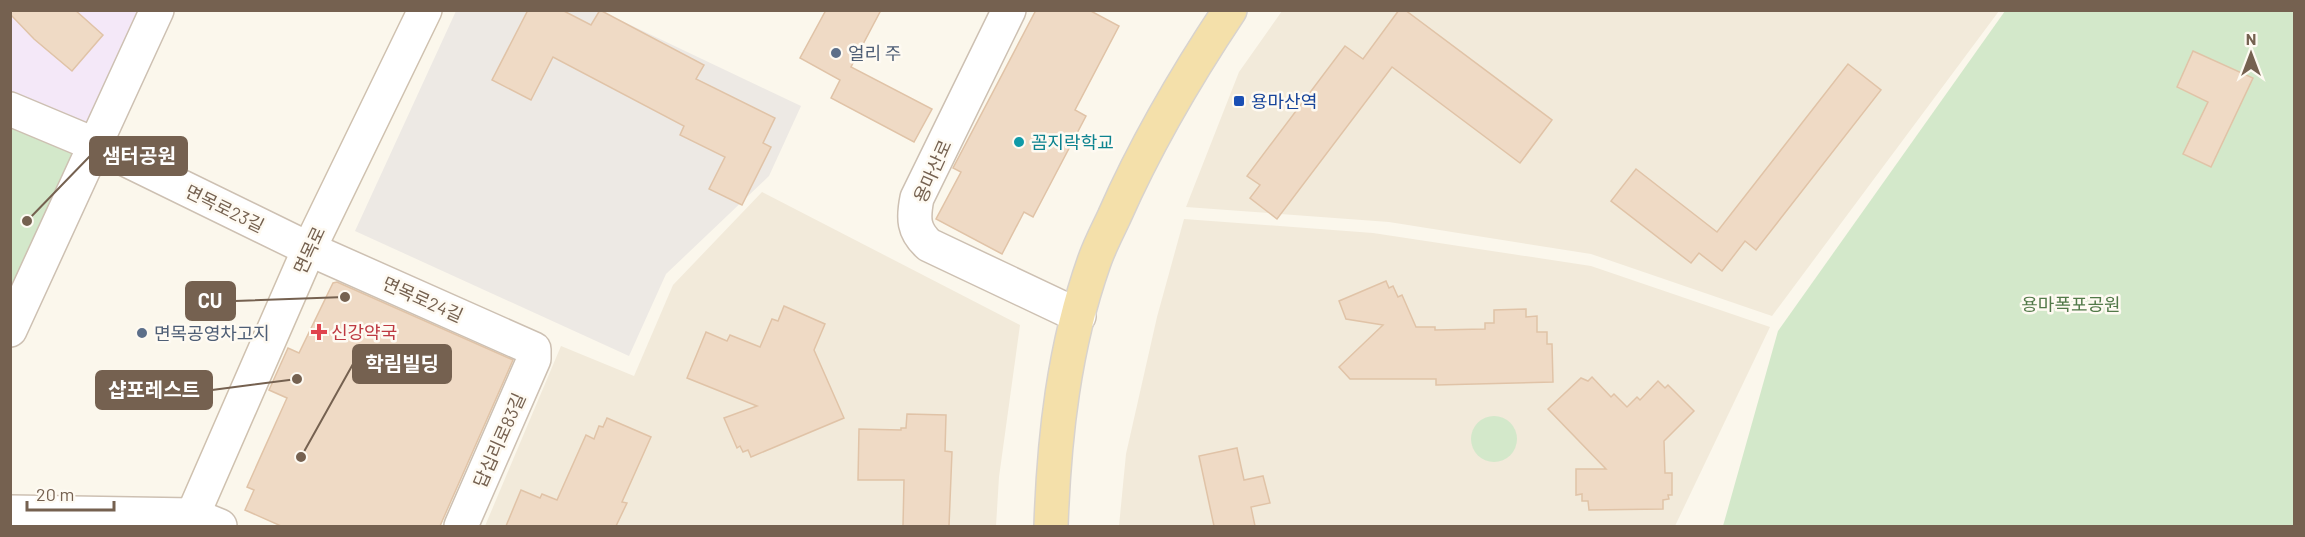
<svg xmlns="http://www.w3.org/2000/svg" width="2305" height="537" font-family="Barlow,'Noto Sans KR',sans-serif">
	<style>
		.residential { fill: #f2eada }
		.industrial { fill: #ede9e4 }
		.education { fill: #f4e8f8 }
		.green { fill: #d3e8ca }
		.building { fill: #efdac5; stroke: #e0c3a7; stroke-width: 1.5 }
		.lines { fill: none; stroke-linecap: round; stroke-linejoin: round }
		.street-casing { stroke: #cdc0b2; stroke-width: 36 }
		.secondary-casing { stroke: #cfc1af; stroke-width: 36 }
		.primary-casing { stroke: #d8d3ce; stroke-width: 36 }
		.street { stroke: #fff; stroke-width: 33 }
		.secondary { stroke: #fff; stroke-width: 33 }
		.primary { stroke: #f4e0aa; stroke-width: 33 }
		.service-dot { fill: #5c6f8a; stroke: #fefaf2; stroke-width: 2 }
		.transit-dot { fill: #1a4fb4; stroke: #fefaf2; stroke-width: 2 }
		.culture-dot { fill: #0f9aa8; stroke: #fefaf2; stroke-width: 2 }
		.health-dot { fill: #e0444e; stroke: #fefaf2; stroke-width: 2 }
		.labels { text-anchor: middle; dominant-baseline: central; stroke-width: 5; stroke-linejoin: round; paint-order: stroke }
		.service-label { font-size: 18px; fill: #4e5e75; stroke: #fefaf2; text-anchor: start }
		.transit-label { font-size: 18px; fill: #164399; stroke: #fefaf2; text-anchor: start }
		.culture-label { font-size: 18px; fill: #0d838f; stroke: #fefaf2; text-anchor: start }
		.street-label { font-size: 18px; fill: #756150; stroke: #fefaf2 }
		.park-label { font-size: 18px; fill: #527949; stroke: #fefaf2 }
		.health-label { font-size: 18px; fill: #be3a42; stroke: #fefaf2; text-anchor: start }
		.leader { fill: none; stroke: #756150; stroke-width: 2 }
		.callout-dot { fill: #756150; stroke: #fefaf2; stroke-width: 2 }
		.callout { fill: #756150; stroke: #756150; stroke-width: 2 }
		.callout-label { font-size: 20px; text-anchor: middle; font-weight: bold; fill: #fff }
	</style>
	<rect width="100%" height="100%" fill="#fbf7ec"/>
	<!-- residential -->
	<g class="residential">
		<polygon points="1282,11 1999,11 1772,316 1591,254 1389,222 1186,207 1239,72"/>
		<polygon points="762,192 1020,325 999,477 996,526 485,526 561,346 634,376 673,285"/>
		<polygon points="1184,219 1373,233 1591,266 1770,327 1675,526 1119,526 1126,454 1157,317"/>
	</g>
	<!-- industrial -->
	<polygon class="industrial" points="456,11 601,11 801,106 769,176 666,274 629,356 355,231"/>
	<!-- education -->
	<polygon class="education" points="10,11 140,11 87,126 11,94"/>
	<!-- green -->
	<g class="green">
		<polygon points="2005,11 2294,11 2294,526 1723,526 1778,331"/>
		<polygon points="11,121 76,149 11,293"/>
		<circle cx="1494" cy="439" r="23"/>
	</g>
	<!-- building -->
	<g class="building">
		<polygon points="10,10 75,10 103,35 72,71 34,39 10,14"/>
		<polygon points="528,10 562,10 591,25 600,10 704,65 696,79 775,118 763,143 771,147 742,205 709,189 725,157 680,135 684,126 553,57 531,100 492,80"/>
		<polygon points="826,10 881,10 851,67 932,109 914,142 831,98 840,80 800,58"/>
		<polygon points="1036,10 1089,10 1119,26 1075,110 1086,116 1033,217 1024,212 1002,254 936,219 961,172 953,168"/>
		<polygon points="1399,10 1405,10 1552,120 1520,163 1392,67 1277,219 1250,198 1260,185 1247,176 1345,46 1363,59"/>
		<polygon points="2193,51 2253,78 2211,167 2183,154 2208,102 2177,87"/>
		<polygon points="1848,64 1881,90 1756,250 1745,241 1722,271 1699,253 1691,263 1611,201 1636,169 1717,232"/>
		<polygon points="1386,281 1389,288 1393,286 1398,297 1402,295 1416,327 1435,327 1435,330 1485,329 1485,323 1494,323 1494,310 1526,309 1526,317 1537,316 1537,332 1547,332 1547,344 1552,344 1553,382 1436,385 1436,379 1350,379 1339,367 1383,325 1346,319 1339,301"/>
		<polygon points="337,282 513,360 440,526 281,526 245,510 254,490 247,487 287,398 269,390 288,348 299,353 333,283"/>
		<polygon points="784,306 825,324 814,350 844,418 751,457 748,450 743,452 740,446 737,448 724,418 757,406 687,378 706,332 727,341 730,335 760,347 772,319 778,321"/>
		<polygon points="1592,377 1611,397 1614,394 1627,407 1637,397 1640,400 1658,381 1665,388 1668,385 1694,411 1664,441 1665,473 1672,473 1672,495 1668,495 1669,499 1663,500 1663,509 1589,510 1588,501 1582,501 1582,494 1576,495 1576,469 1606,469 1548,409 1581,378 1588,381"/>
		<polygon points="907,414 946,415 945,451 952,452 949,526 903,526 904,480 858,480 859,429 901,430 901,428 906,428"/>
		<polygon points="607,418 651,437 622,502 627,503 616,526 506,526 521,490 540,498 542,494 557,500 586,435 594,439 599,426 603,427"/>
		<polygon points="1237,448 1244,480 1263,476 1270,503 1251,507 1255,526 1214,526 1199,456"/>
	</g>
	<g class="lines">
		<!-- street casing -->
		<g class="street-casing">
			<g id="street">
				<path d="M1009,10l-92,188c-4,20 -4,33 12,47l150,71"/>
				<polyline points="10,109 96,145 309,249 534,349 534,359 461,526"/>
				<polyline points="10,330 157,10"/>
				<polyline points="10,512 193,515 220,526"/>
			</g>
		</g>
		<!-- secondary casing -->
		<g class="secondary-casing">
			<polyline id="secondary" points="188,526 309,249 425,10"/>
		</g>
		<!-- primary casing -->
		<g class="primary-casing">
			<path id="primary" d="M1051,526c3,-89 13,-179 43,-264 5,-15 13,-30 20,-45 32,-73 72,-141 116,-207"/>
		</g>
		<!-- street -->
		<use href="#street" class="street"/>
		<!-- secondary -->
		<use href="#secondary" class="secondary"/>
		<!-- primary -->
		<use href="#primary" class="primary"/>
	</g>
	<!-- markers -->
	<g class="service-dot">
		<circle cx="836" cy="53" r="6"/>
		<circle cx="142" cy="333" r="6"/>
	</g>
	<rect class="transit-dot" x="1233" y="95" width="12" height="12" rx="3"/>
	<circle class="culture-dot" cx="1019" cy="142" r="6"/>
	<path class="health-dot" d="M316 323h6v6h6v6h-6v6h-6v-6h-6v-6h6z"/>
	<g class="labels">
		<!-- service labels -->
		<g class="service-label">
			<text x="848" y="53">얼리 주</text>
			<text x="154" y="333">면목공영차고지</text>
		</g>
		<!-- transit labels -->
		<g class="transit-label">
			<text x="1251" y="101">용마산역</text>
		</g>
		<!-- culture labels -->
		<g class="culture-label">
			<text x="1031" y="142">꼼지락학교</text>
		</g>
		<!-- street labels -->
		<g class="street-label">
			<text transform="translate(932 171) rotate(-66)">용마산로</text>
			<text transform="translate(225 208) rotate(26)">면목로23길</text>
			<text transform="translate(309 250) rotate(-65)">면목로</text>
			<text transform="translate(423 299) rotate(24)">면목로24길</text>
			<text transform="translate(499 440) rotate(-66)">답십리로83길</text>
		</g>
		<!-- park labels -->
		<g class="park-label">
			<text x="2071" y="304">용마폭포공원</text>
		</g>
		<!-- health labels -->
		<g class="health-label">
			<text x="331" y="332">신강약국</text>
		</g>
	</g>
	<!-- callouts -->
	<path class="leader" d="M27 221L90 156M345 297L235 301M301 457L353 364M297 379L212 390"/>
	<g class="callout-dot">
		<circle cx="27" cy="221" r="6"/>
		<circle cx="345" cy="297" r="6"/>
		<circle cx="301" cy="457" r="6"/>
		<circle cx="297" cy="379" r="6"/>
	</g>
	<g class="callout">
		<rect x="90" y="137" width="97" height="38" rx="6"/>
		<rect x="186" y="282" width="49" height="38" rx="6"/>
		<rect x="353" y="345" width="98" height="38" rx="6"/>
		<rect x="96" y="371" width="116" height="38" rx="6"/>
	</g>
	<g class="callout-label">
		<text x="139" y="163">샘터공원</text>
		<text x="210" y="308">CU</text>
		<text x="402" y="371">학림빌딩</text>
		<text x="154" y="397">샵포레스트</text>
	</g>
	<!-- border -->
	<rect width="2305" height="537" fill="none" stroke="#756150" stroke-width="24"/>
	<!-- north arrow -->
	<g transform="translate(2251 54)" stroke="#fefaf2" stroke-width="4.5" paint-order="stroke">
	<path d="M0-4.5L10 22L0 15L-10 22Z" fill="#756150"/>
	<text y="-9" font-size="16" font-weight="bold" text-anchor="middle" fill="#756150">N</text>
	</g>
	<!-- scale -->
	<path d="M27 501v9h87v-9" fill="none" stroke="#756150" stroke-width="3"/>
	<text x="36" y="501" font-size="18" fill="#756150" stroke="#fefaf2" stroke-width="4.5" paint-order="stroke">20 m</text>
</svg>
